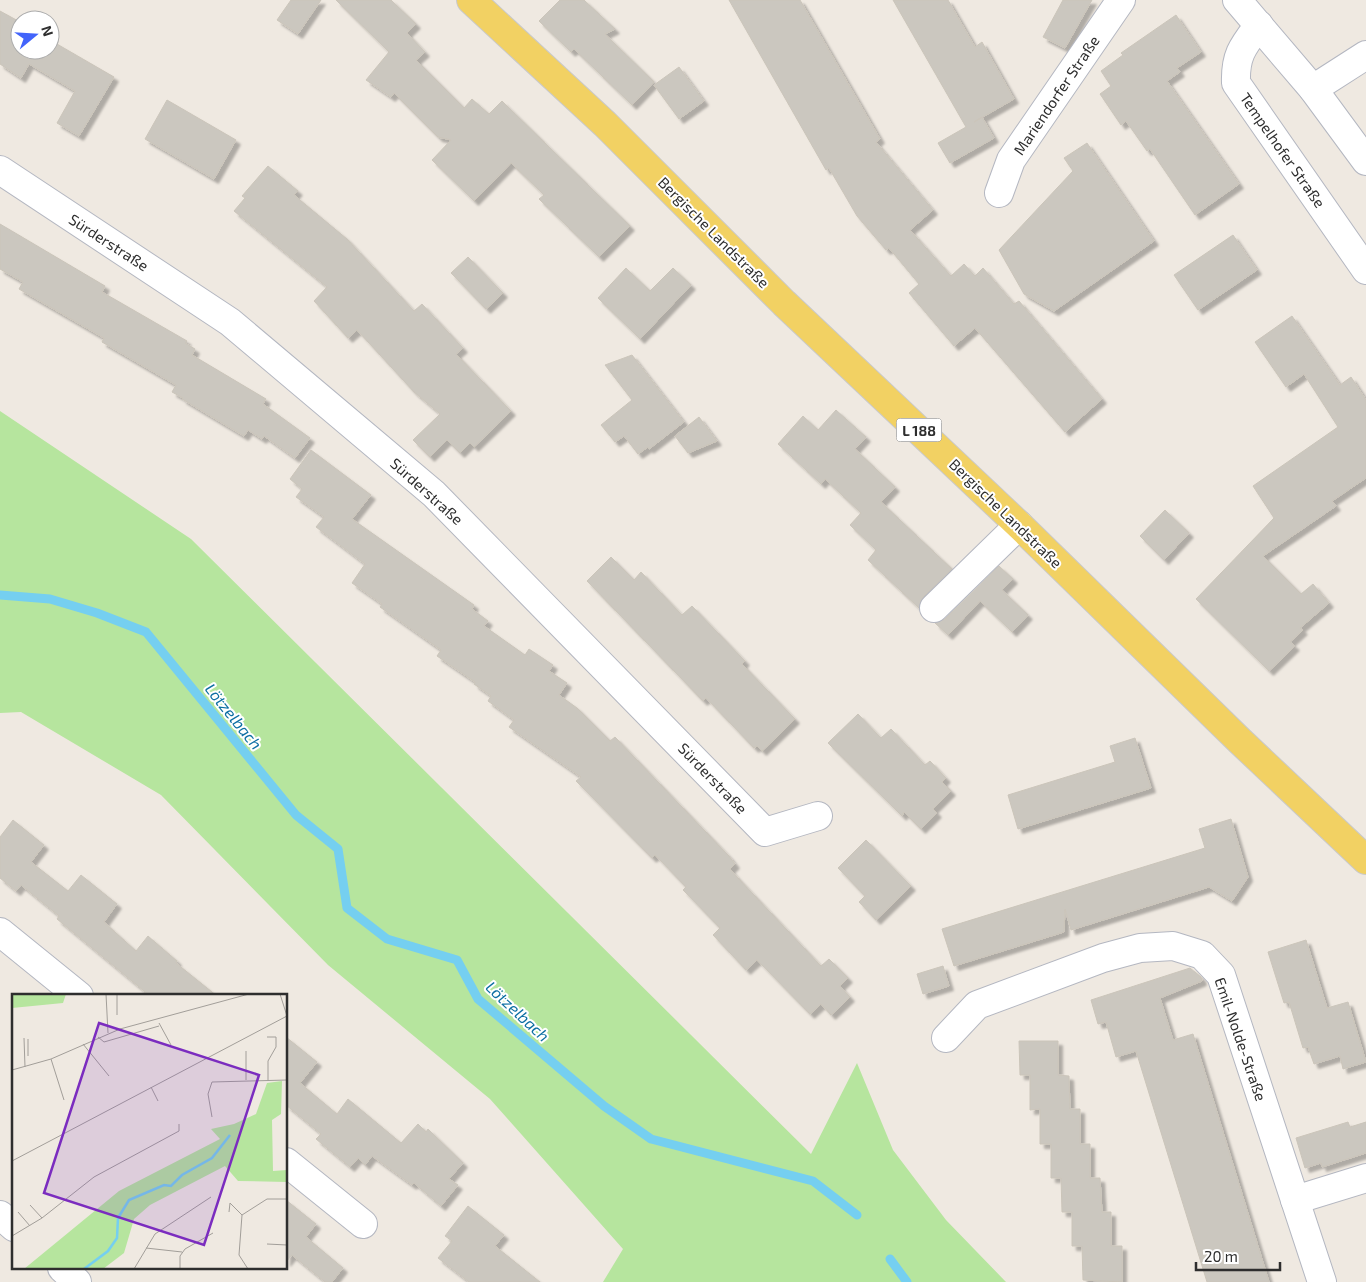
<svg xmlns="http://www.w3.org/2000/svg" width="1366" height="1282" font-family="'Exo 2',sans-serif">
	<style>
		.green { fill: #b6e59e }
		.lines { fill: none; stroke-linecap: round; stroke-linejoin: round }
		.stream { stroke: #75cff0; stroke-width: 9 }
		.building { fill: #cbc7bf; stroke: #cbc5ba; filter: url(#shadow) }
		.minor-casing { stroke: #b4b7c1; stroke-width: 30 }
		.major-casing { stroke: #c9c9c9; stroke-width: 30 }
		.minor { stroke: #fff; stroke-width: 28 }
		.major { stroke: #f2d163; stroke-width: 28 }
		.labels { text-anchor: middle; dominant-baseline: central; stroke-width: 4; stroke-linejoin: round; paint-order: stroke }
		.shield { fill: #fff; stroke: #6d6d6d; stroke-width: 1 }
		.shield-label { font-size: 14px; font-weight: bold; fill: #2e2e2e }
		.street-label { font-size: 15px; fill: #2e2e2e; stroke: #fff }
		.water-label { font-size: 16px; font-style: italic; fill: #0d6fa3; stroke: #fff }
		.inset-river { fill: none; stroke: #75cff0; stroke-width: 2.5 }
		.inset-road { fill: none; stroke: #a29e99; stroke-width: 1 }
		.view { fill: #7b2cbf; fill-opacity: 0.15; stroke: #7b2cbf; stroke-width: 2.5 }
		.inset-edge { fill: none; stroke: #2e2e2e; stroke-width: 2.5 }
	</style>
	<defs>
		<filter id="shadow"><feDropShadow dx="4.5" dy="4.5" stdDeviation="1" flood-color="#0004"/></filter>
	</defs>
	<rect width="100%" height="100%" fill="#efe9e1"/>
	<!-- green -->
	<polygon class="green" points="0,411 191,539 811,1154 857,1063 893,1150 946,1220 1006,1282 603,1282 623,1249 490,1099 328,965 161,795 21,712 0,713"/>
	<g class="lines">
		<!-- stream -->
		<g class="stream">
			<polyline points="0,595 50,599 97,613 146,632 296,815 338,849 347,908 387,939 457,960 478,999 604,1106 651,1139 813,1181 857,1215"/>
			<polyline points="890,1259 907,1282"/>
		</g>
	</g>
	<!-- building -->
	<g class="building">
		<polygon points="291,0 321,0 298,34 277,20"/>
		<polygon points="336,0 391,0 416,24 407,33 425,52 416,60 464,108 472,99 489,114 502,101 630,226 599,257 539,199 544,195 511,163 474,201 432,160 451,140 438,137 394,93 391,97 366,80 389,52"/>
		<polygon points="560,0 584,0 615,29 605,34 654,82 632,105 574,49 571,52 539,21"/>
		<polygon points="729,0 800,0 880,139 876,142 933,210 910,230 951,276 964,264 975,276 983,268 1014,304 1019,301 1102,399 1065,432 975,328 954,346 909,293 919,284 889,248 886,250 857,216 829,168 826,170"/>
		<polygon points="893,0 948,0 975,47 982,42 1014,99 974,122 982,117 994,138 950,163 938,143 966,127"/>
		<polygon points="1063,0 1092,0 1065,48 1043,37"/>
		<polygon points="0,11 20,22 20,50 50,50 50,40 114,77 79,136 57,123 75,91 29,64 21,78 0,64"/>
		<polygon points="1176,15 1201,52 1177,68 1180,72 1167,81 1239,184 1195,215 1150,149 1147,151 1126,121 1121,125 1100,94 1111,86 1101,71 1123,55 1121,53"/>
		<polygon points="679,67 704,101 679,119 654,85"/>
		<polygon points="167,100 236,140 214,179 145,139"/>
		<polygon points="1087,143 1154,241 1054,311 1024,294 999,250 1073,171 1064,158"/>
		<polygon points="268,166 298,191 294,195 347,239 414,311 422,304 463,348 456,354 511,411 474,447 470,443 460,453 447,440 430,457 413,440 440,414 414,392 357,330 348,338 314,301 327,287 234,211 245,198 242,196"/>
		<polygon points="0,224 105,286 102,292 187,341 185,343 195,349 192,355 266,399 263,404 310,438 295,458 264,436 262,439 248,430 244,436 182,399 183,398 172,392 176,385 102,342 104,338 19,289 23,282 0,269"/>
		<polygon points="1233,235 1257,270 1198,310 1174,275"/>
		<polygon points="468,257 503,293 486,309 451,273"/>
		<polygon points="626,268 650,291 673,268 691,285 640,339 598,298"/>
		<polygon points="1292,316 1340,385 1351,377 1366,400 1366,478 1332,501 1336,506 1263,556 1301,594 1313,584 1329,603 1300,628 1303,630 1290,642 1295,646 1269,671 1196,599 1274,518 1253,486 1338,427 1304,374 1286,387 1255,342"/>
		<polygon points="632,355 684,422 649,449 648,447 638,454 624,436 615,442 601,425 632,400 605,365"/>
		<polygon points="836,410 866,437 855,449 895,487 881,502 952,569 923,597 919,608 868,560 876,550 850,525 861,513 825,479 821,484 778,444 803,416 818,430"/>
		<polygon points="699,417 717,441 688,453 675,436"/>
		<polygon points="311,450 371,495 352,519 474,605 472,609 488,621 484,626 525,655 529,649 553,665 549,671 567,683 559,695 577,708 610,741 615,737 729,856 735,864 730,869 738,878 821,966 829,959 848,978 840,986 850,997 831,1015 821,1004 810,1014 757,960 746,970 713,935 720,928 683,890 686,887 655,855 652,858 576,781 581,777 509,727 514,720 488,701 491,696 474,684 475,682 437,656 441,650 380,607 382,604 352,583 365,564 316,527 324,517 296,497 302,489 290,479"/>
		<polygon points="1165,510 1189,533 1164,560 1140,536"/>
		<polygon points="611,557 634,580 641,572 682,615 692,606 745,661 742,664 795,719 762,751 757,746 754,748 706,698 703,701 587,581"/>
		<polygon points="999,566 1013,579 1002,590 1028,615 1012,632 980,601 948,635 935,623 945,619"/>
		<polygon points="858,714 881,738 891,729 925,765 930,761 946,778 942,782 951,791 933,809 937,813 921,829 904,812 902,816 828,743"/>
		<polygon points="1135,738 1151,788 1018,829 1008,795 1115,762 1110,746"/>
		<polygon points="1231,819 1248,877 1232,901 1209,887 1071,930 1065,909 1064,932 954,966 942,929 1205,848 1199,829"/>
		<polygon points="13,820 44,845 31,862 68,891 81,875 117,904 104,922 136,951 148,936 177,961 176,963 217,996 150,996 57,919 59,916 21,885 16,891 0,878 0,837"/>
		<polygon points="866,840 911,886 876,920 859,902 865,896 838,868"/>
		<polygon points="1306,940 1327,1008 1348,1002 1366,1062 1343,1069 1340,1056 1314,1064 1308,1047 1303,1048 1289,1002 1284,1003 1268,952"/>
		<polygon points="943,966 949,986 923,994 917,974"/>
		<polygon points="1190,968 1201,977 1202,981 1160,998 1173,1040 1193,1034 1269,1282 1207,1282 1136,1051 1116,1057 1106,1022 1098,1024 1091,1000"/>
		<polygon points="286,1037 317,1062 300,1083 337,1114 348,1099 401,1143 418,1124 426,1132 428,1129 463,1163 449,1179 458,1185 441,1206 414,1183 412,1185 372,1156 365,1165 358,1158 350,1167 316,1139 321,1134 286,1105"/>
		<polygon points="1019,1041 1058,1041 1058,1075 1069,1076 1070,1109 1080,1109 1080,1144 1090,1144 1090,1178 1100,1178 1102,1212 1111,1212 1111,1246 1122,1246 1122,1282 1083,1280 1082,1246 1072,1246 1072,1212 1062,1212 1061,1178 1051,1178 1051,1144 1040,1144 1040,1109 1030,1110 1030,1075 1020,1075"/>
		<polygon points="1348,1122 1350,1127 1366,1122 1366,1153 1322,1167 1321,1163 1305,1168 1296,1138"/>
		<polygon points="286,1200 316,1224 306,1237 343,1268 332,1282 325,1282 292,1255 286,1262"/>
		<polygon points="468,1206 504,1235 495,1246 540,1282 469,1282 438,1258 452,1241 445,1236"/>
	</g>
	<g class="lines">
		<!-- minor casing -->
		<g class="minor-casing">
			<g id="minor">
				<polyline points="1237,0 1313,89 1366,161"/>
				<path d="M1259,25c-16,21 -24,30 -23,58l130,187"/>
				<polyline points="1313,89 1366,55"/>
				<polyline points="0,170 230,322 434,494 765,832 818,816"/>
				<polyline points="999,193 1011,160 1121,0"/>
				<polyline points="934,608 1019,525"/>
				<polyline points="0,932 79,996"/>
				<polyline points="946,1038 977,1005 1103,958 1140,948 1173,946 1202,955 1221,975 1322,1282"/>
				<polyline points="286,1162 363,1224"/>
				<polyline points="1295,1200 1366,1178"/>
				<polyline points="0,1215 14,1227"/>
				<polyline points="62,1268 77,1282"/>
			</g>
		</g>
		<!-- major casing -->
		<g class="major-casing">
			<polyline id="major" points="471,0 605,124 784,303 1019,525 1239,740 1366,860"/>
		</g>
		<!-- minor -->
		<use href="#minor" class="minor"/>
		<!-- major -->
		<use href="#major" class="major"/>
	</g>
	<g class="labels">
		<!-- shield labels -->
		<rect class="shield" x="896.5" y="418.5" width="45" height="23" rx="4"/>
		<g class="shield-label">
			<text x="919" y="430">L 188</text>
		</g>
		<!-- street labels -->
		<g class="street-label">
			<text transform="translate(1056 95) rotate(-56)">Mariendorfer Straße</text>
			<text transform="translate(1283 150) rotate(55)">Tempelhofer Straße</text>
			<text transform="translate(714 232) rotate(45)">Bergische Landstraße</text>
			<text transform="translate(109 242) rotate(33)">Sürderstraße</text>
			<text transform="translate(427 491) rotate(42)">Sürderstraße</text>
			<text transform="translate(1006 513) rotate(44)">Bergische Landstraße</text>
			<text transform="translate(713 778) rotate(46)">Sürderstraße</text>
			<text transform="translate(1241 1039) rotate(71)">Emil-Nolde-Straße</text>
		</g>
		<!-- water labels -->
		<g class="water-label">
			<text transform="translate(234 716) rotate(51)">Lötzelbach</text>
			<text transform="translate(518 1011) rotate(43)">Lötzelbach</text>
		</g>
	</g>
	<!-- overview -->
	<g transform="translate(12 994)">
		<rect width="275" height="275" fill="#efe9e1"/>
		<path d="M0,0h54l-3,9 -51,5zM270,87l-1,33 -9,6 1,51 14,-1v12l-49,-1 -13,-15 -75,39 -16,14 -10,34 -21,16h-79l95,-78 101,-52 -9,-10 23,-5 22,-10 11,-31z" fill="#b6e59e"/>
		<path class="inset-river" d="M72,275l24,-18 9,-13 1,-20 11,-18 35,-15 7,1 11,-11 30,-17 18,-23"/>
		<path class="inset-road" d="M94,0l2,39M268,0l7,22M105,21v-21M147,29l12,22M86,43l6,5 55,-16M255,43h9v10l-8,14v19M12,44l1,29M16,45v17M71,50l26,32M234,57v29M39,65l13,41M0,76l39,-11 69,-30 129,-35M139,93l7,14M200,123l-4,-23 4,-12 75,-2M0,167l275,-145M18,211l12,13M6,218l12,14M217,218l1,-9 12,12M0,242l30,-18 52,-41 85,-46v-7M255,250l20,1M134,254l36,4M122,275l21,-35 56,-37M168,275v-13l5,-7 28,-16M236,275l-9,-14 3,-40 25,-16h20M275,275v-35"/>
		<path class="view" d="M87,29l160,52 -55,170 -160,-52z"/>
		<rect width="275" height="275" class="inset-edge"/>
	</g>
	<!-- north arrow -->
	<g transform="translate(35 35) rotate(72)"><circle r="24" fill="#ffffff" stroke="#ababab"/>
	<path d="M0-4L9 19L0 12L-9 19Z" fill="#4264fb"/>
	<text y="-8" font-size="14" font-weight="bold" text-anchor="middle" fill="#2e2e2e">N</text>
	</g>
	<!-- scale -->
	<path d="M1196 1262v8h84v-8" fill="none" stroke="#2e2e2e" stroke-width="2.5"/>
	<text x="1204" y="1262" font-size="15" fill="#2e2e2e" stroke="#ffffff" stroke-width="4" paint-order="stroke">20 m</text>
</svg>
